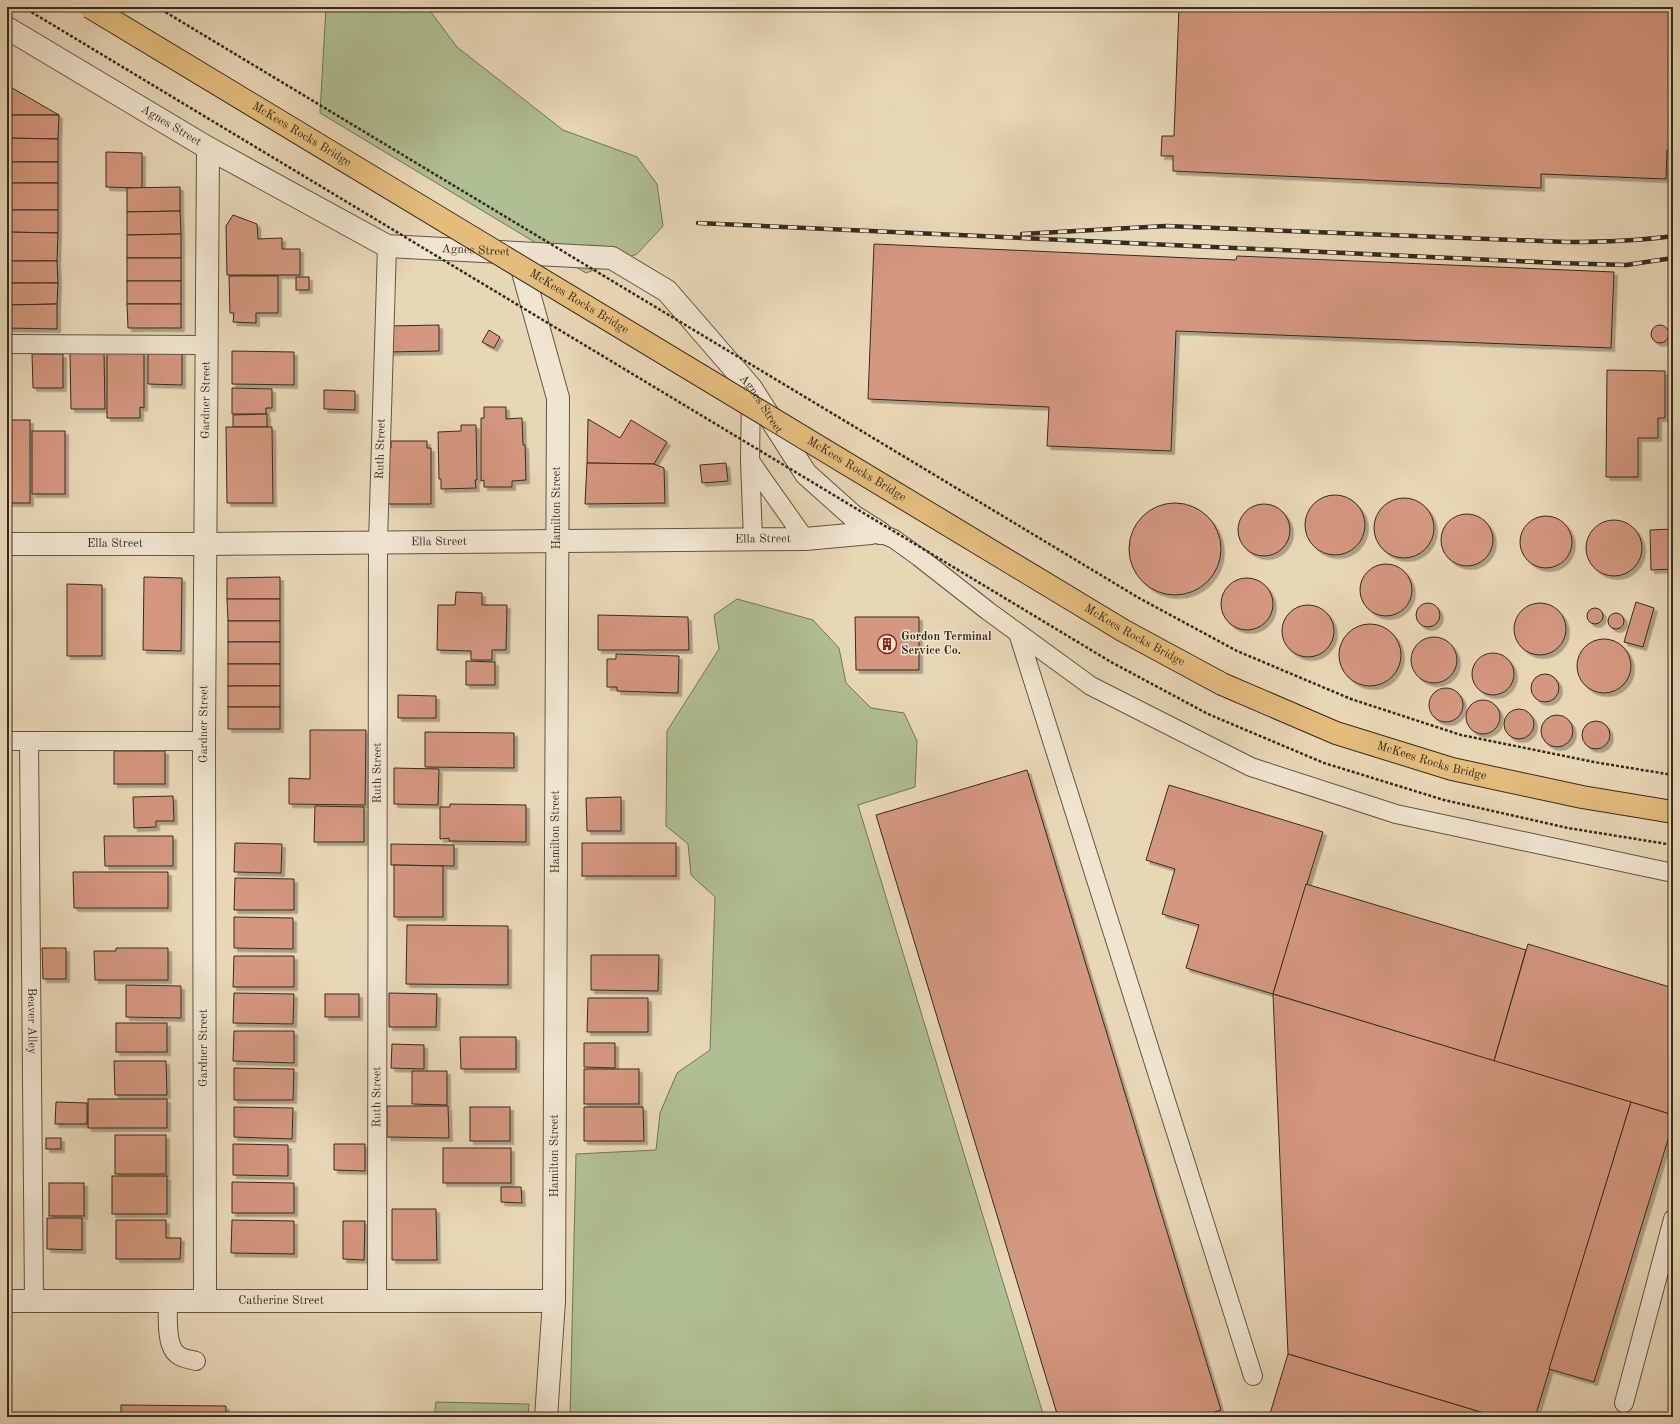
<svg xmlns="http://www.w3.org/2000/svg" width="1680" height="1424" font-family="'Old Standard TT',serif">
	<style>
		.green { fill: #b0bf93; stroke: #737559 }
		.building { fill: #d4977f; stroke: #362b1f; filter: url(#shadow) }
		.lines { fill: none; stroke-linecap: round; stroke-linejoin: round }
		.service-casing { stroke: #625645; stroke-width: 20 }
		.minor-casing { stroke: #625645; stroke-width: 24 }
		.service { stroke: #f0e5d0; stroke-width: 18 }
		.minor { stroke: #f0e5d0; stroke-width: 22 }
		.rail-casing { stroke: #362b1f; stroke-width: 4.5 }
		.rail { stroke: #f0e5d0; stroke-width: 3; stroke-dasharray: 9; stroke-linecap: butt }
		.primary-bridge-casing { stroke: #362b1f; stroke-width: 24; stroke-linecap: butt }
		.path-bridge { stroke: #362b1f; stroke-width: 2.5; stroke-dasharray: 3 2; stroke-linecap: butt }
		.primary-bridge { stroke: #e4bc7c; stroke-width: 22 }
		.labels { text-anchor: middle; dominant-baseline: central; stroke-width: 3; stroke-linejoin: round; paint-order: stroke }
		.street-label { font-size: 12px; fill: #362b1f; stroke: #f0e5d0 }
		.poi-label { font-size: 12px; font-weight: bold; fill: #362b1f; stroke: #f0e5d0; text-anchor: start }
	</style>
	<defs>
		<filter id="shadow"><feDropShadow dx="3.5" dy="3.5" stdDeviation="0" flood-color="#0004"/></filter>
	</defs>
	<rect width="100%" height="100%" fill="#e8d7b7"/>
	<filter id="stains"><feTurbulence type="fractalNoise" baseFrequency=".005" numOctaves="4"/><feColorMatrix values="0 0 0 0 .2 0 0 0 0 .09 0 0 0 0 .02 0 0 0 .5 -.17"/></filter>
	<radialGradient id="worn" r=".72"><stop offset=".6" stop-color="#630" stop-opacity="0"/><stop offset="1" stop-color="#630" stop-opacity=".3"/></radialGradient>
	<!-- green -->
	<g class="green">
		<polygon points="326,7 427,7 457,47 563,130 637,157 657,184 663,226 637,254 586,273 320,113"/>
		<polygon points="737,599 813,620 839,648 846,683 871,708 904,713 917,741 915,787 858,805 1044,1417 570,1417 576,1154 656,1150 660,1113 677,1073 710,1050 715,897 691,875 688,844 666,826 667,731 719,649 714,615"/>
		<polygon points="436,1402 529,1404 528,1417 434,1417"/>
	</g>
	<!-- building -->
	<g class="building">
		<polygon points="1179,7 1673,7 1673,150 1667,150 1666,179 1541,174 1541,188 1173,171 1173,156 1161,156 1162,136 1174,136"/>
		<polygon points="7,85 59,115 7,115"/>
		<polygon points="7,115 59,115 58,139 7,138"/>
		<polygon points="7,138 58,139 58,162 7,162"/>
		<polygon points="106,152 142,153 142,188 106,187"/>
		<rect x="7" y="162" width="51" height="21"/>
		<rect x="7" y="183" width="51" height="27"/>
		<polygon points="180,187 180,211 127,212 127,188"/>
		<polygon points="7,210 58,210 58,233 7,232"/>
		<polygon points="180,211 181,234 127,235 127,212"/>
		<polygon points="233,215 257,224 258,239 282,238 282,249 300,249 300,275 227,275 226,226"/>
		<polygon points="7,232 58,233 57,261 7,261"/>
		<polygon points="181,234 181,258 127,258 127,235"/>
		<polygon points="874,244 1236,260 1237,256 1614,272 1611,348 1176,331 1171,451 1047,446 1049,407 868,399"/>
		<rect x="127" y="258" width="54" height="23"/>
		<polygon points="7,261 57,261 58,283 7,283"/>
		<polygon points="229,276 278,276 278,313 256,313 256,323 233,322 234,313 230,313"/>
		<rect x="296" y="277" width="13" height="13"/>
		<rect x="127" y="281" width="54" height="23"/>
		<polygon points="7,283 58,283 57,304 7,305"/>
		<polygon points="57,304 57,329 7,328 7,305"/>
		<polygon points="127,304 181,304 181,328 128,328"/>
		<circle cx="1660" cy="334" r="9"/>
		<polygon points="439,325 439,351 388,352 388,326"/>
		<polygon points="489,330 500,337 494,348 482,342"/>
		<polygon points="232,351 294,352 294,385 232,384"/>
		<polygon points="107,352 144,352 144,408 140,407 140,418 107,418"/>
		<polygon points="148,352 182,352 182,385 148,384"/>
		<polygon points="70,353 104,353 105,409 71,409"/>
		<polygon points="32,354 63,354 63,388 33,388"/>
		<polygon points="1607,370 1665,371 1665,418 1658,418 1658,438 1638,438 1638,477 1606,477"/>
		<polygon points="232,388 272,389 272,408 266,408 266,414 232,414"/>
		<polygon points="324,390 355,391 355,410 324,409"/>
		<polygon points="484,407 506,407 506,419 522,418 523,445 525,445 526,480 512,481 512,487 484,487 484,480 481,481 481,418 484,418"/>
		<polygon points="267,414 267,427 233,427 233,415"/>
		<polygon points="588,419 620,438 631,420 667,442 654,464 587,463"/>
		<rect x="7" y="420" width="23" height="83"/>
		<polygon points="461,425 476,425 477,480 475,480 476,488 441,489 441,479 439,479 438,432 461,431"/>
		<polygon points="226,427 272,427 273,503 227,503"/>
		<rect x="32" y="431" width="33" height="63"/>
		<polygon points="391,441 427,441 427,448 431,448 431,504 387,504 388,448 391,448"/>
		<polygon points="587,463 654,464 664,468 665,503 585,504"/>
		<polygon points="726,463 728,481 702,483 700,465"/>
		<circle cx="1335" cy="525" r="30"/>
		<circle cx="1404" cy="528" r="30"/>
		<circle cx="1175" cy="549" r="46"/>
		<circle cx="1264" cy="530" r="26"/>
		<circle cx="1467" cy="540" r="26"/>
		<circle cx="1546" cy="542" r="26"/>
		<circle cx="1614" cy="548" r="28"/>
		<polygon points="1672,529 1673,569 1651,570 1650,530"/>
		<circle cx="1386" cy="590" r="26"/>
		<polygon points="144,577 182,578 181,651 143,650"/>
		<polygon points="280,577 280,599 227,599 227,578"/>
		<circle cx="1247" cy="604" r="26"/>
		<polygon points="67,584 102,585 102,656 67,656"/>
		<polygon points="456,592 482,593 482,605 507,605 506,650 492,650 492,660 471,660 471,651 437,650 438,605 455,605"/>
		<polygon points="227,599 280,599 280,621 228,621"/>
		<polygon points="1636,602 1654,608 1643,647 1624,642"/>
		<circle cx="1540" cy="629" r="26"/>
		<circle cx="1428" cy="615" r="12"/>
		<circle cx="1308" cy="631" r="26"/>
		<circle cx="1595" cy="616" r="8"/>
		<circle cx="1616" cy="621" r="8"/>
		<polygon points="598,615 688,617 689,650 598,650"/>
		<polygon points="855,617 919,617 919,670 856,670"/>
		<rect x="228" y="621" width="52" height="21"/>
		<circle cx="1370" cy="655" r="31"/>
		<circle cx="1434" cy="660" r="23"/>
		<circle cx="1604" cy="666" r="27"/>
		<rect x="228" y="642" width="52" height="22"/>
		<circle cx="1493" cy="674" r="21"/>
		<polygon points="616,654 679,656 678,693 617,691 617,687 607,687 607,659 616,659"/>
		<polygon points="466,661 495,662 495,685 466,685"/>
		<rect x="228" y="664" width="52" height="22"/>
		<circle cx="1545" cy="688" r="14"/>
		<rect x="228" y="686" width="52" height="21"/>
		<circle cx="1446" cy="705" r="17"/>
		<polygon points="398,695 436,696 436,718 398,718"/>
		<circle cx="1483" cy="717" r="17"/>
		<rect x="228" y="707" width="52" height="22"/>
		<circle cx="1519" cy="724" r="15"/>
		<circle cx="1557" cy="731" r="16"/>
		<circle cx="1596" cy="735" r="14"/>
		<polygon points="310,730 366,730 365,805 289,804 289,778 310,779"/>
		<polygon points="425,732 514,733 514,768 425,767"/>
		<rect x="114" y="751" width="51" height="33"/>
		<polygon points="394,768 439,769 438,805 394,804"/>
		<polygon points="1027,770 1221,1410 1197,1417 1058,1417 876,815"/>
		<polygon points="1169,785 1323,832 1273,994 1186,968 1199,925 1162,914 1175,869 1146,860"/>
		<polygon points="173,796 174,821 156,821 156,827 134,828 133,797"/>
		<polygon points="621,797 621,831 587,831 586,798"/>
		<polygon points="450,804 526,805 526,842 449,841 449,838 440,839 440,807 450,807"/>
		<polygon points="315,806 364,807 364,842 314,842"/>
		<polygon points="104,836 173,836 173,866 105,866"/>
		<polygon points="235,843 282,844 281,873 234,872"/>
		<rect x="582" y="843" width="94" height="33"/>
		<polygon points="391,844 454,845 454,866 391,865"/>
		<polygon points="394,865 443,866 443,917 394,917"/>
		<polygon points="73,872 168,872 168,908 74,908"/>
		<polygon points="235,878 294,879 294,910 234,910"/>
		<polygon points="1306,884 1526,950 1494,1061 1273,994"/>
		<polygon points="234,917 293,918 293,949 234,948"/>
		<polygon points="407,925 508,926 508,985 406,984"/>
		<polygon points="1528,944 1673,988 1673,1115 1494,1061"/>
		<polygon points="42,948 66,948 66,979 43,979"/>
		<polygon points="116,948 168,948 168,980 95,980 94,951 116,951"/>
		<polygon points="591,955 659,955 658,991 591,990"/>
		<polygon points="234,956 294,956 294,987 233,987"/>
		<polygon points="126,985 181,986 181,1018 126,1017"/>
		<polygon points="234,993 294,994 293,1024 233,1023"/>
		<polygon points="389,993 437,994 436,1027 389,1027"/>
		<rect x="325" y="994" width="34" height="23"/>
		<polygon points="1273,994 1631,1102 1535,1417 1497,1417 1288,1354"/>
		<polygon points="588,998 648,998 648,1032 587,1032"/>
		<rect x="116" y="1023" width="51" height="29"/>
		<polygon points="234,1031 294,1031 294,1063 233,1061"/>
		<polygon points="460,1037 516,1037 516,1069 461,1069"/>
		<polygon points="584,1043 615,1043 615,1068 584,1067"/>
		<polygon points="392,1044 424,1045 424,1069 391,1068"/>
		<polygon points="114,1061 166,1061 167,1095 115,1095"/>
		<polygon points="234,1068 294,1069 293,1100 234,1100"/>
		<rect x="584" y="1069" width="55" height="35"/>
		<polygon points="412,1071 447,1071 447,1105 412,1104"/>
		<rect x="88" y="1099" width="79" height="29"/>
		<polygon points="56,1102 87,1103 87,1124 55,1124"/>
		<polygon points="1631,1102 1673,1115 1673,1123 1594,1382 1549,1369"/>
		<polygon points="387,1106 448,1106 449,1138 387,1137"/>
		<polygon points="234,1107 293,1108 292,1139 234,1137"/>
		<rect x="470" y="1107" width="40" height="34"/>
		<polygon points="584,1107 643,1107 644,1141 584,1141"/>
		<rect x="115" y="1135" width="51" height="39"/>
		<rect x="46" y="1138" width="15" height="11"/>
		<polygon points="233,1144 288,1145 288,1176 233,1175"/>
		<polygon points="334,1144 365,1144 365,1171 334,1170"/>
		<rect x="443" y="1148" width="68" height="35"/>
		<rect x="112" y="1176" width="55" height="38"/>
		<polygon points="232,1182 294,1183 294,1213 232,1213"/>
		<rect x="49" y="1183" width="35" height="33"/>
		<polygon points="501,1187 521,1187 522,1203 501,1202"/>
		<polygon points="392,1209 436,1209 437,1260 392,1260"/>
		<polygon points="47,1218 82,1218 82,1250 47,1249"/>
		<polygon points="116,1220 166,1220 166,1238 181,1238 180,1259 116,1259"/>
		<polygon points="232,1220 294,1221 294,1254 231,1253"/>
		<polygon points="343,1221 365,1221 364,1260 343,1259"/>
		<polygon points="1288,1354 1497,1417 1269,1417"/>
		<polygon points="121,1405 226,1406 226,1417 121,1417"/>
	</g>
	<g class="lines">
		<!-- service casing -->
		<g class="service-casing">
			<g id="service">
				<polyline points="7,344 206,345"/>
				<polyline points="751,394 750,461 753,539"/>
				<polyline points="750,461 805,539"/>
				<polyline points="871,533 880,533 894,539 919,557 988,611 1091,686 1251,767 1396,814 1673,873"/>
				<polyline points="1018,633 1253,1376"/>
				<polyline points="7,741 204,741"/>
				<path id="s1" d="M29,741l5,560"/>
				<path id="s2" d="M377,1300l1,-758 9,-296"/>
				<path d="M168,1301c0,14 -3,45 10,54 5,4 11,4 18,6"/>
				<polyline points="1624,1403 1673,1219"/>
			</g>
		</g>
		<!-- minor casing -->
		<g class="minor-casing">
			<g id="minor">
				<path id="s3" d="M7,28l201,120 179,98 225,12 55,33 84,97 55,86 47,42 27,17"/>
				<polyline points="518,254 558,398 554,1301 546,1417"/>
				<path id="s4" d="M7,544h198l600,-5 66,-6"/>
				<path id="s5" d="M205,1300l-1,-559 4,-593"/>
				<path id="s6" d="M7,1301h547"/>
			</g>
		</g>
		<!-- service -->
		<use href="#service" class="service"/>
		<!-- minor -->
		<use href="#minor" class="minor"/>
		<!-- rail casing -->
		<g class="rail-casing">
			<g id="rail">
				<polyline points="698,223 1559,263 1626,265 1673,258"/>
				<path d="M1022,234l144,-8 400,16c36,0 71,-1 107,-6"/>
			</g>
		</g>
		<!-- rail -->
		<use href="#rail" class="rail"/>
		<!-- primary-bridge casing -->
		<g class="primary-bridge-casing">
			<g id="primary-bridge">
				<path id="s7" d="M90,7l1034,624 98,53 114,49 116,36 130,28 91,15"/>
			</g>
		</g>
		<!-- path-bridge -->
		<g class="path-bridge">
			<polyline points="23,7 1111,662 1208,714 1324,763 1444,800 1568,828 1673,845"/>
			<polyline points="157,7 1139,598 1237,651 1351,699 1461,735 1594,762 1673,775"/>
		</g>
		<!-- primary-bridge -->
		<use href="#primary-bridge" class="primary-bridge"/>
	</g>
	<!-- icons -->
	<defs>
		<g id="building-ring" transform="scale(1)"><circle r="9.5" fill="#f0e5d0" stroke="#8f2418" stroke-width="1.5"/><path d="M-4-6H4V6H1V3H-1V6H-4ZM-2.5-4.3h1.7v1.8h-1.7ZM.8-4.3h1.7v1.8H.8ZM-2.5-1h1.7V.8h-1.7ZM.8-1h1.7V.8H.8Z" fill="#8f2418"/></g>
	</defs>
	<g fill-rule="evenodd">
		<use href="#building-ring" x="887" y="644"/>
	</g>
	<g class="labels">
		<!-- street labels -->
		<g class="street-label">
			<text stroke="none"><textPath href="#s3" startOffset="191">Agnes Street</textPath></text>
			<text stroke="none"><textPath href="#s7" startOffset="247">McKees Rocks Bridge</textPath></text>
			<text stroke="none"><textPath href="#s3" startOffset="527">Agnes Street</textPath></text>
			<text stroke="none"><textPath href="#s7" startOffset="571">McKees Rocks Bridge</textPath></text>
			<text stroke="none"><textPath href="#s5" startOffset="900">Gardner Street</textPath></text>
			<text stroke="none"><textPath href="#s3" startOffset="875">Agnes Street</textPath></text>
			<text stroke="none"><textPath href="#s2" startOffset="851">Ruth Street</textPath></text>
			<text stroke="none"><textPath href="#s7" startOffset="895">McKees Rocks Bridge</textPath></text>
			<text transform="translate(557 508) rotate(-90)">Hamilton Street</text>
			<text stroke="none"><textPath href="#s4" startOffset="756">Ella Street</textPath></text>
			<text stroke="none"><textPath href="#s4" startOffset="432">Ella Street</textPath></text>
			<text stroke="none"><textPath href="#s4" startOffset="108">Ella Street</textPath></text>
			<text stroke="none"><textPath href="#s7" startOffset="1219">McKees Rocks Bridge</textPath></text>
			<text stroke="none"><textPath href="#s5" startOffset="576">Gardner Street</textPath></text>
			<text stroke="none"><textPath href="#s7" startOffset="1543">McKees Rocks Bridge</textPath></text>
			<text stroke="none"><textPath href="#s2" startOffset="527">Ruth Street</textPath></text>
			<text transform="translate(556 832) rotate(-90)">Hamilton Street</text>
			<text stroke="none"><textPath href="#s1" startOffset="280">Beaver Alley</textPath></text>
			<text transform="translate(204 1048) rotate(-90)">Gardner Street</text>
			<text stroke="none"><textPath href="#s2" startOffset="203">Ruth Street</textPath></text>
			<text transform="translate(555 1156) rotate(-90)">Hamilton Street</text>
			<text stroke="none"><textPath href="#s6" startOffset="274">Catherine Street</textPath></text>
		</g>
		<!-- poi labels -->
		<g class="poi-label">
			<text x="901" y="637">Gordon Terminal<tspan x="901" dy="14">Service Co.</tspan></text>
		</g>
	</g>
	<!-- margin -->
	<rect width="1680" height="1424" fill="none" stroke="#e8d7b7" stroke-width="24"/>
	<rect x="8" y="8" width="1664" height="1408" fill="none" stroke="#362b1f" stroke-width="2"/>
	<rect x="12" y="12" width="1656" height="1400" fill="none" stroke="#362b1f"/>
	<rect width="100%" height="100%" filter="url(#stains)"/>
	<rect width="100%" height="100%" fill="url(#worn)"/>
</svg>
